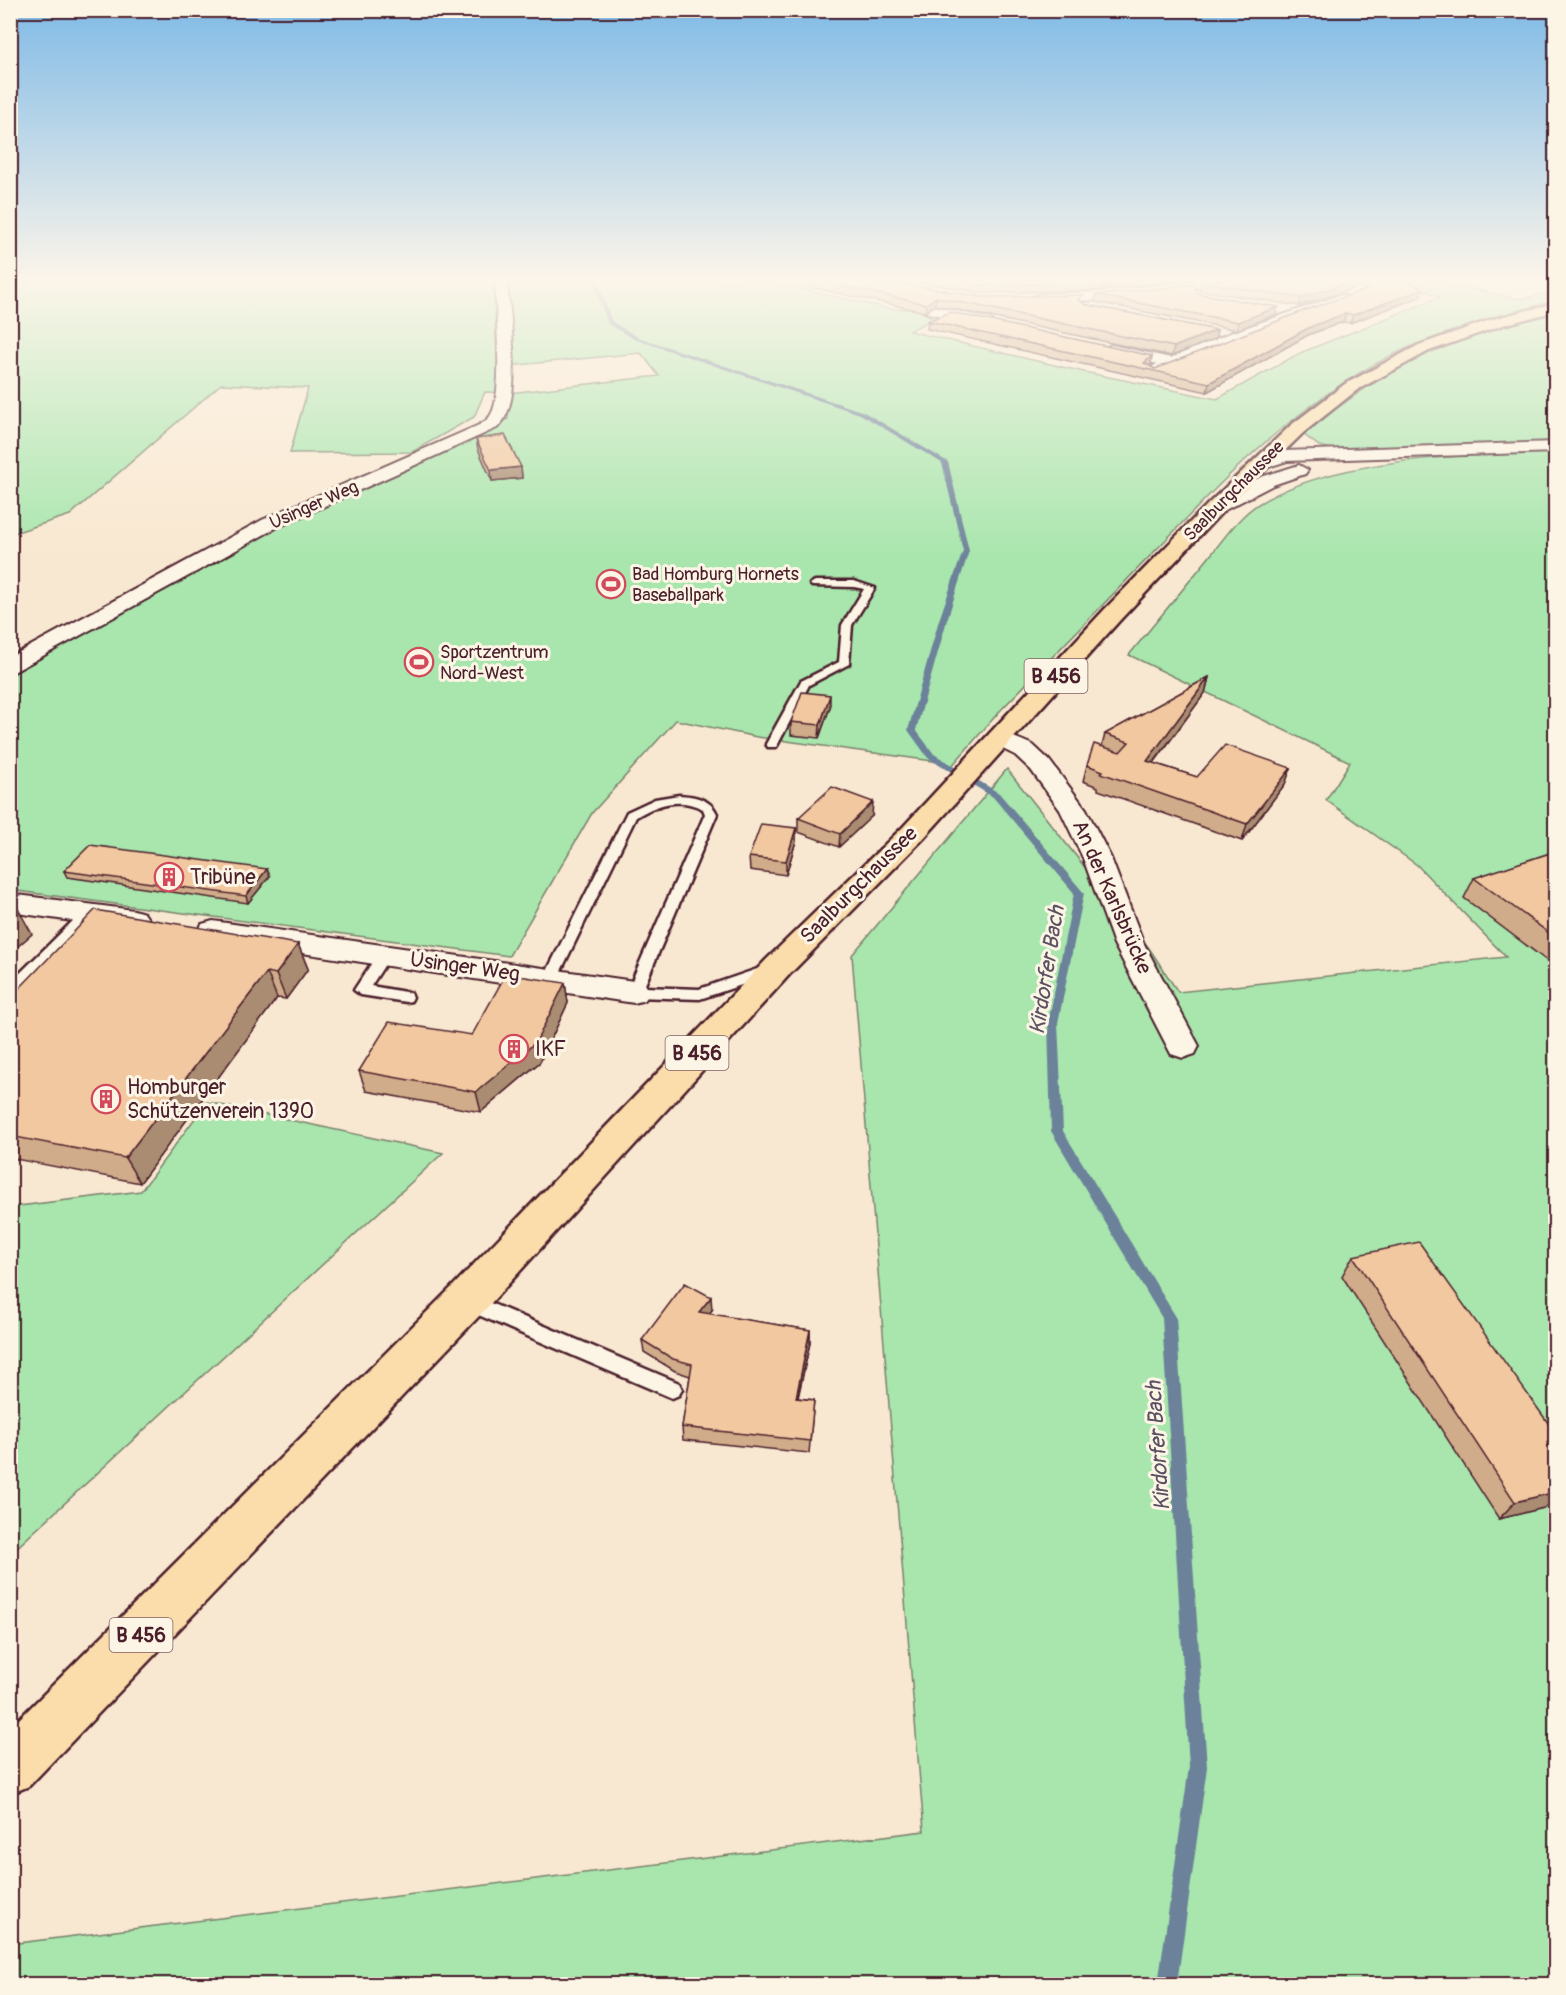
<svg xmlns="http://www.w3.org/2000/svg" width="1566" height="1995" font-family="Pangolin,sans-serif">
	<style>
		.green { fill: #a8e6ad; stroke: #79826c; stroke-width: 1.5; fill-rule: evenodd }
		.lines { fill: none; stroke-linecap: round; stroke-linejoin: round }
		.stream { fill: #6c829a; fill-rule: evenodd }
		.lane-casing { stroke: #4a1f2b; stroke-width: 5 }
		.street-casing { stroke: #4a1f2b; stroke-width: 4 }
		.primary-casing { stroke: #4a1f2b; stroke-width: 5 }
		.lane { fill: #fcf5e5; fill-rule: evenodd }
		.street { fill: #fcf5e5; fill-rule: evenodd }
		.primary { fill: #faddab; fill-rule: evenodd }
		.wall { fill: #d0ac8a; stroke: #4a1f2b; stroke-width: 1.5 }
		.shaded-wall { fill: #a98c71; stroke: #4a1f2b; stroke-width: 1.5 }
		.building { fill: #f2c8a1; stroke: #4a1f2b; stroke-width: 1.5 }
		.labels { text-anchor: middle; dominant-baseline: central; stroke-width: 6; stroke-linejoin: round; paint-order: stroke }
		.far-street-label { font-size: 18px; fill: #4a1f2b; stroke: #fcf5e5 }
		.far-poi-label { font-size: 18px; fill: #4a1f2b; stroke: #fcf5e5; text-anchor: start }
		.shield { fill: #fcf5e5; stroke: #7f5f63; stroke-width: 1.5 }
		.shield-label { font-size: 20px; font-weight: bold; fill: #4a1f2b }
		.poi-label { font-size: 21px; fill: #4a1f2b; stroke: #fcf5e5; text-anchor: start }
		.street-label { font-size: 21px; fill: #4a1f2b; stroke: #fcf5e5 }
		.water-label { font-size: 22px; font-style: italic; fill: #5b5162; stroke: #fcf5e5 }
	</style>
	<rect width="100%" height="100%" fill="#f9e8d1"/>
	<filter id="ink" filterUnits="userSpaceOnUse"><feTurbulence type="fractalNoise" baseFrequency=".0167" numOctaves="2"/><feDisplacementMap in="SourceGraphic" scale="12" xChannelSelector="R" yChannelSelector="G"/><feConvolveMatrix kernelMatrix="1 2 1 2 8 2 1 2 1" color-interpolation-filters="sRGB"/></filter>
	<g filter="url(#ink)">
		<!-- green -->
		<g class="green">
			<path d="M11,279h482l13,82v-82h251l134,30h23l21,9 -26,13 175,41 133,27 83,-46 140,-56 -25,-11 -33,-7h57l11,5 69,15 36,-7v11c-48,12 -97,24 -143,43 -70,29 -145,91 -198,144l-215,222 -48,55 -18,-6 -176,-24 -81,-17 -84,93 -83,143 -499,-66 1,-215 133,-77 165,-89 199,-90v-26l-23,-1 -11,25 -62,35 -122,1 18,-65 -87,-4 -151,131 -59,19zM641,353l18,23 -150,17 -1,-27z"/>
			<path d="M1555,313v131l-217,6 -19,-4 -16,-12c40,-32 82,-62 129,-83 39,-18 82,-28 123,-38z"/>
			<path d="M1555,451v1533h-1544l-1,-40 914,-113 -72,-876 155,-186 142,179 29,44 328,-35 -89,-92 -91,-65 24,-38 -221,-107c27,-33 54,-66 81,-99 14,-18 31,-42 50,-53 77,-47 207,-47 295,-52z"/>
			<polygon points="207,1102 443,1153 11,1553 11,1207 141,1191"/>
		</g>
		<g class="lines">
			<!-- stream -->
			<polygon class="stream" points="588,279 593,279 598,283 612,322 638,337 864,412 948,462 969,551 947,620 916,730 934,754 999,793 1084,893 1058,1023 1063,1131 1176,1317 1207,1767 1177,1984 1158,1984 1189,1767 1162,1318 1051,1131 1048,1023 1074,893 993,797 928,758 908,730 939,620 963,551 942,463 860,414 634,339 608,324 594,284"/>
			<!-- lane casing -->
			<g class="lane-casing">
				<g id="lane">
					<polygon points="815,581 854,581 875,588 852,625 849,664 809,685 778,744 776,747 768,747 766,744 801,681 839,662 842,625 864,589 854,587 812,586 810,584"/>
					<path d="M679,795c16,1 32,4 38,19l-73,173 55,2 70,-24 7,5 -2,4 -74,25 -66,-2 -7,-5 78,-178 -2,-5c-24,-12 -45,-5 -67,8l-79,162 -2,4h-10l-2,-4 84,-167 28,-13z"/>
					<polygon points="89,908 96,913 94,916 15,996 10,997 10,983 84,910"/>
					<polygon points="384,950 391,955 371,986 411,993 413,997 411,1001 406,1002 361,995 354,990 379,952"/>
					<polygon points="469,1294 679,1383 682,1389 679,1395 672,1398 462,1308 460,1302 462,1296"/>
				</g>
			</g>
			<!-- street casing -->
			<g class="street-casing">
				<g id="street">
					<path d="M495,279h12c2,37 19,124 -10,149l-221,100 -266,146v-17l252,-137 217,-95c4,-2 9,-5 11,-9 15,-20 5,-109 5,-137z"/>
					<polygon points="1208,279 1248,279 1242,283 1101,300 1039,302 1032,298 1039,294 1101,292"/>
					<polygon points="943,290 949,294 934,306 991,319 993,322 986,326 924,312 918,303 920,300"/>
					<polygon points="1341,295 1346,296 1346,302 1240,339 1152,376 1144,371 1157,364 1106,352 1104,349 1111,345 1171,358 1230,333"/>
					<polygon points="1556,442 1556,452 1287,461 1262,469 1253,464 1256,460 1285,451"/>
					<polygon points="1299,465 1308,470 1305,474 1273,485 1223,511 1209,511 1207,507 1209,503 1261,477"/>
					<polygon points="999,731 1033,745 1049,760 1086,809 1111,858 1144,944 1199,1046 1195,1054 1183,1058 1171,1054 1114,944 1083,858 1060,810 1031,770 1015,755 990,743 987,738 990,733"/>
					<polygon points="10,894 134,910 144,913 149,920 144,927 134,930 10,912"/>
					<polygon points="213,921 634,981 645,984 650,992 645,1000 634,1003 202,938 198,931 202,924"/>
				</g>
			</g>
			<!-- primary casing -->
			<g class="primary-casing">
				<polygon id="primary" points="1556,303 1556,311 1503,325 1429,351 1357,390 1303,433 1223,511 1120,620 923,839 789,975 481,1314 29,1786 10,1794 10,1728 451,1288 767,959 903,827 1104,610 1209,503 1291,425 1345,384 1419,345 1493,319"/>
			</g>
			<!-- lane -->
			<use href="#lane" class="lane"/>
			<!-- street -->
			<use href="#street" class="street"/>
			<!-- primary -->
			<use href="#primary" class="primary"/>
		</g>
		<!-- wall -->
		<g class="wall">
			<polygon points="772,279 878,279 981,297 1082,302 1087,305 1217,330 1215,339 1172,356 935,305 926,312"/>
			<polygon points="905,279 1187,279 1101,290 981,293"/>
			<polygon points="1227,279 1403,279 1420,297 1350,323 1343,322 1308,335 1207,392 927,329 928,321 1151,365 1149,366 1155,369 1367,290 1360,286 1299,306 1199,290 1201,282"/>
			<polygon points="1196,293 1276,314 1237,330 1095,302 1096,295"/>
			<polygon points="476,439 521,467 522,478 492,481 478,449"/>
			<polygon points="1209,677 1205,693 1154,763 1197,777 1291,768 1285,784 1242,841 1098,790 1098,787 1083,781 1087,765 1102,746 1105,734"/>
			<polygon points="830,707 819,738 791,735 791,722"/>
			<polygon points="872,816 839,847 798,832 798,818"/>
			<polygon points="796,828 796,841 786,875 750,870 749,857"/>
			<polygon points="1556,851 1556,967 1555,967 1464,898 1474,878"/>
			<polygon points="64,871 270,876 248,903 67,877"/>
			<polygon points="298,944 308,969 286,999 277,998 140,1183 10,1158 10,998"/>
			<polygon points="565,983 568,1003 540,1062 481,1112 366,1091 359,1071 472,1035"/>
			<polygon points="1353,1256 1556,1505 1499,1519 1342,1276"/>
			<polygon points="712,1310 709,1314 810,1330 810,1343 798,1398 814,1400 809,1453 683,1440 682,1427 690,1376 675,1371 644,1352 642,1340"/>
		</g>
		<!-- shaded-wall -->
		<g class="shaded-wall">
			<polygon points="1123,279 1187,279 1101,290 1102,282"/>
			<polygon points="1358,279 1362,279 1360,286 1299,306 1301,298"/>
			<polygon points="1423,289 1420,297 1350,323 1353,315"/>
			<polygon points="936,297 935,305 926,312 926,304"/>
			<polygon points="1278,307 1276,314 1237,330 1238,322"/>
			<polygon points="1346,313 1343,322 1308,335 1207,392 1209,383 1310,327"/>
			<polygon points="1217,330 1215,339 1172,356 1174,347"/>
			<polygon points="1152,356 1151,365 1145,369 1144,363"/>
			<polygon points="521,467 522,478 492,481 491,470"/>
			<polygon points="1209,677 1205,693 1143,777 1147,761"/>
			<polygon points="830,695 830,707 819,738 820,725"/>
			<polygon points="1291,768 1285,784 1242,841 1247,824"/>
			<polygon points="873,802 872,816 839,847 840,834"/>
			<polygon points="796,828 796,841 786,875 786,861"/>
			<polygon points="267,869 270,876 248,903 246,896"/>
			<polygon points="17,907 32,934 10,953 10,913"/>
			<polygon points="298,944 308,969 286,999 276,974"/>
			<polygon points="267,972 277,998 140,1183 125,1158"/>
			<polygon points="565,983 568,1003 540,1062 481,1112 476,1092"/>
			<polygon points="711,1297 712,1310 700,1325 699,1312"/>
			<polygon points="810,1330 810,1343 795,1410 796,1398"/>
			<polygon points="1556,1492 1556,1505 1499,1519 1515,1502"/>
		</g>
		<!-- building -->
		<g class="building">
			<polygon points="810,279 878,279 981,297 1083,295 1078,300 1087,305 1217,330 1174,347 936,297 926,304"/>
			<polygon points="951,279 1123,279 1102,282 982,285"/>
			<polygon points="1227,279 1358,279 1301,298 1201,282"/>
			<polygon points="1365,279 1403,279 1423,289 1353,315 1346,313 1310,327 1209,383 928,321 950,312 1152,356 1144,363 1155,369 1308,309 1369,289 1371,283"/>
			<polygon points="1195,284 1196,293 1278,307 1238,322 1096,295"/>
			<polygon points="505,435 521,467 491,470 476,439"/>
			<polygon points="1209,677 1147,761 1197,777 1225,745 1291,768 1247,824 1101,773 1103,771 1087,765 1094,744 1120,752 1129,742 1105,734"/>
			<polygon points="802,692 830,695 820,725 791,722"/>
			<polygon points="832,787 873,802 840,834 798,818"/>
			<polygon points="761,824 796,828 786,861 749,857"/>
			<polygon points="90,845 267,869 246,896 64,871"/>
			<polygon points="1556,851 1556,938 1474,878"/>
			<polygon points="10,906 17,907 10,913"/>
			<polygon points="95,910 298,944 276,974 267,972 125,1158 10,1136 10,998"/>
			<polygon points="506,974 565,983 536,1042 476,1092 359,1071 389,1022 472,1035"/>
			<polygon points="1419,1242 1556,1434 1556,1492 1515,1502 1353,1256"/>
			<polygon points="685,1283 711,1297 699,1312 810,1330 796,1398 814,1400 810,1441 682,1427 692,1364 673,1359 642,1340"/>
		</g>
	</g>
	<!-- sky -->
	<linearGradient id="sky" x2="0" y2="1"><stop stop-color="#7fbae6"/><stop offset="0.5" stop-color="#fcf5ea"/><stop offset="1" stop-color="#fcf5ea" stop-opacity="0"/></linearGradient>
	<rect width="1566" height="559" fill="url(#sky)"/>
	<!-- icons -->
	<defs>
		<g id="stadium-ring" transform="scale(1.5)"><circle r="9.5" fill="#fcf5e5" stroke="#d1495b" stroke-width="1.5"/><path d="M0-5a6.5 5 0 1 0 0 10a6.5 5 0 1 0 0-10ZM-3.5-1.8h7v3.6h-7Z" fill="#d1495b"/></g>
		<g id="building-ring" transform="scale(1.5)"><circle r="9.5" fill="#fcf5e5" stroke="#d1495b" stroke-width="1.5"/><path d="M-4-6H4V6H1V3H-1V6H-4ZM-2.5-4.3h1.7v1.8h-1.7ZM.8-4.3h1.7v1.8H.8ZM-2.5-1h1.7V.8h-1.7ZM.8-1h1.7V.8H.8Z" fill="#d1495b"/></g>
	</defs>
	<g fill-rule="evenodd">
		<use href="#stadium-ring" x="611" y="584"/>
		<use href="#stadium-ring" x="419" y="662"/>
		<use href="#building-ring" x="169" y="877"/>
		<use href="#building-ring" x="514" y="1049"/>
		<use href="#building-ring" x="106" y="1099"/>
	</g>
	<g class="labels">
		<!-- far-street labels -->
		<g class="far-street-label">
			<text transform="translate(1234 491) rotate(-45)">Saalburgchaussee</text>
			<text transform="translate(314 505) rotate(-24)">Usinger Weg</text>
		</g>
		<!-- far-poi labels -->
		<g class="far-poi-label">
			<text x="632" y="574">Bad Homburg Hornets<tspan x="632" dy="21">Baseballpark</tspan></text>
			<text x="440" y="652">Sportzentrum<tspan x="440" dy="21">Nord-West</tspan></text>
		</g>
		<!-- shield labels -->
		<g class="shield">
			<rect x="1024.5" y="659" width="63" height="34" rx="4.5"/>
			<rect x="665.5" y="1036" width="63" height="34" rx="4.5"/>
			<rect x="109.5" y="1618" width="63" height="34" rx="4.5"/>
		</g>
		<g class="shield-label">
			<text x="1056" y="676">B 456</text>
			<text x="697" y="1053">B 456</text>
			<text x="141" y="1635">B 456</text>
		</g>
		<!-- poi labels -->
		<g class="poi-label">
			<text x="190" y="877">Tribüne</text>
			<text x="535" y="1049">IKF</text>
			<text x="127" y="1087">Homburger<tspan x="127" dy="24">Schützenverein 1390</tspan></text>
		</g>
		<!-- street labels -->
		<g class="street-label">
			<text transform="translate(859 885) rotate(-45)">Saalburgchaussee</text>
			<text transform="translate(1112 897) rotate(66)">An der Karlsbrücke</text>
			<text transform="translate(465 967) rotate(8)">Usinger Weg</text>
		</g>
		<!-- water labels -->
		<g class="water-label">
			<text transform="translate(1047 970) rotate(-81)">Kirdorfer Bach</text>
			<text transform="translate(1158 1446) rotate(-94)">Kirdorfer Bach</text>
		</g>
	</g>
	<!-- margin -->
	<rect width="1566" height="1995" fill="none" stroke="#fcf5e5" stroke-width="36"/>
	<rect x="18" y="18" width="1530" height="1959" fill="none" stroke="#4a1f2b" stroke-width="2" filter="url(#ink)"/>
</svg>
